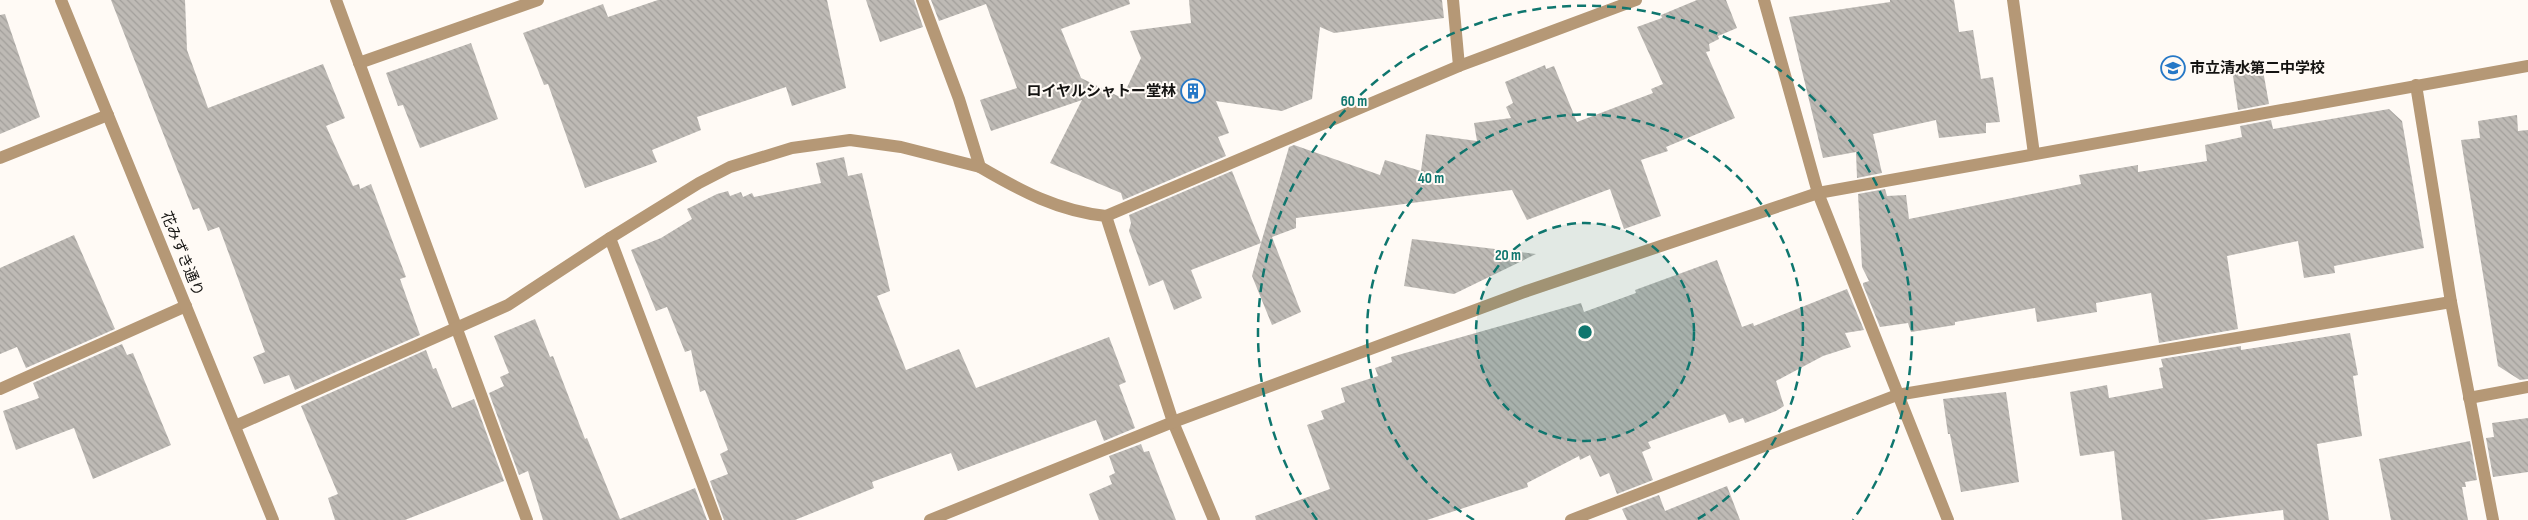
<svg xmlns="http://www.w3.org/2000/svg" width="2528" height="520" font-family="'Sofia Sans Condensed','Noto Sans JP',sans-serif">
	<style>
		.building { fill: url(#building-back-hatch) }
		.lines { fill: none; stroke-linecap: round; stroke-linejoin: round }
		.minor { stroke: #b59876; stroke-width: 12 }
		.tertiary { stroke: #b59876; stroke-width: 12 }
		.ring { fill: none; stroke: #0f766e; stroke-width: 2.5; stroke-dasharray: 9 6 }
		.labels { text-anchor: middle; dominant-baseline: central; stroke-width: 4; stroke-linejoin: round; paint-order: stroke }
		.poi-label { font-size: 15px; font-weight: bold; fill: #141311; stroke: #fffaf5; text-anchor: start }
		.street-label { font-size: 15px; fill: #141311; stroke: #fffaf5 }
		.centre { fill: #0f766e; stroke: #fffaf5; stroke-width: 2.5 }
		.ring-label { font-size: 15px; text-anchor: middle; font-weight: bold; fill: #0f766e; stroke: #fffaf5; stroke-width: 4; stroke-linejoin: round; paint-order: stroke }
	</style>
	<defs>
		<pattern id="building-back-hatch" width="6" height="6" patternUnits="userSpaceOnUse" patternTransform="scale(1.25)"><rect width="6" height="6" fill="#bebab5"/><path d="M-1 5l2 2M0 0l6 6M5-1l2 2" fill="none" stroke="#a29f9b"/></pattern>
	</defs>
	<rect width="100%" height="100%" fill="#fffaf5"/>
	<!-- building -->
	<g class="building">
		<polygon points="111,0 185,0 187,50 208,108 323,64 345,118 326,126 353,186 359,184 360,189 371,184 406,277 400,279 420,335 295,390 289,375 264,384 253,357 265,352 219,227 208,231 199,208 193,210"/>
		<polygon points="658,0 827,0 846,88 792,106 786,87 697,117 701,130 652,150 657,162 585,188 548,84 544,85 523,33 603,4 608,17"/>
		<polygon points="866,0 914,0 923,27 880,42"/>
		<polygon points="931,0 1129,0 1130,4 1061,29 1081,78 1122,98 1141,58 1130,31 1191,23 1189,0 1442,0 1444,18 1334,33 1320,27 1312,99 1282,111 1216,101 1229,133 1218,137 1226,156 1123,200 1121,193 1050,163 1082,100 991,131 980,100 1017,88 986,4 939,21"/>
		<polygon points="1697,0 1726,0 1737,28 1718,36 1719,39 1709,44 1710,51 1706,52 1735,118 1666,147 1668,151 1641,160 1661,216 1624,229 1610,189 1527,220 1512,190 1296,218 1296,228 1272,237 1301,312 1272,325 1252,276 1261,243 1191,270 1202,298 1174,310 1163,280 1149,286 1129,231 1131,223 1129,215 1232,171 1261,243 1289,147 1294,145 1380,175 1385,160 1421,171 1426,134 1477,141 1474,123 1511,118 1506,107 1513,103 1505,82 1545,65 1546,69 1554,66 1577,122 1653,93 1651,89 1663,84 1637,27 1662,18 1661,15"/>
		<polygon points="1890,0 1954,0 1959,32 1973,30 1981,79 1993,77 2000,122 1986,123 1986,133 1939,138 1936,120 1873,134 1882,173 1857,178 1856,152 1823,158 1789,17 1890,2"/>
		<polygon points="5,14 40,117 0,134 0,15"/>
		<polygon points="471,43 498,119 420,148 403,105 398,106 386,73"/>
		<polygon points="2262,65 2269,104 2238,110 2232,69"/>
		<polygon points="2389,109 2402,121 2424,248 2334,266 2335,273 2304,278 2298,241 2227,256 2238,329 2159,343 2151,293 2096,303 2097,312 2037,322 2035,308 1955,322 1955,325 1911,332 1908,323 1880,327 1863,285 1863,283 1869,281 1862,267 1858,194 1885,189 1887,196 1906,195 1909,219 2081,184 2079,175 2138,165 2138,172 2207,161 2205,145 2242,137 2240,126 2271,120 2273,129"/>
		<polygon points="2517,115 2518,131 2528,130 2528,379 2520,380 2498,366 2461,140 2480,138 2478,121"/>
		<polygon points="844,157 848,176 862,173 890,291 877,296 906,370 959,349 976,388 1109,337 1126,382 1119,385 1135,428 1104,441 1096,420 958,471 951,453 872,482 874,488 795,520 724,520 710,481 728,474 720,454 728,450 705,390 700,392 691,350 685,352 667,307 656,311 631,250 661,238 692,219 687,209 717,194 728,191 730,196 741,192 743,197 752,193 754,197 821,183 816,163"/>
		<polygon points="74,235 115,329 26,368 17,347 0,354 0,268"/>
		<polygon points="1412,239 1536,254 1454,294 1404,286"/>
		<polygon points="1717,260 1742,327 1753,323 1754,326 1847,289 1864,330 1845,333 1851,347 1823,356 1776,381 1784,406 1776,411 1745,423 1743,418 1729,423 1725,414 1648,442 1651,448 1642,452 1653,480 1617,494 1609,473 1600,477 1590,455 1580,460 1579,456 1527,483 1528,487 1427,520 1256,520 1255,516 1330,489 1307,425 1324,419 1321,411 1345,402 1341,388 1378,376 1375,368 1392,362 1391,357 1581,303 1584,312 1636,293 1635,290"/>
		<polygon points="535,319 550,357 553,356 585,439 587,438 620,519 695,488 707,520 543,520 528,471 519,475 489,393 504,386 500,377 509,373 494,336"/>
		<polygon points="2350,333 2358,375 2353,376 2362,436 2317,444 2329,520 2284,520 2283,510 2204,520 2122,520 2114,451 2080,456 2070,392 2107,385 2109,398 2163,388 2159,368 2163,367 2161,359 2241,346 2241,350"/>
		<polygon points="122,344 127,355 133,353 171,445 93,479 74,428 16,450 3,411 39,398 33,383"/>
		<polygon points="426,350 433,369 436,368 452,408 474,399 504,481 405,520 335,520 328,498 338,494 301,406"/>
		<polygon points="2006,392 2019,482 1961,492 1950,434 1948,434 1943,399"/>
		<polygon points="2528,418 2528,472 2493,477 2486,438 2494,437 2492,423"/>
		<polygon points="2470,441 2477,480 2465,482 2466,487 2462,487 2468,520 2391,520 2379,459"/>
		<polygon points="1141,444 1144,452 1149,451 1176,520 1099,520 1089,494 1112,484 1109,476 1115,473 1109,456"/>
		<polygon points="1727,486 1740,520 1627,520 1622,509 1659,495 1665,511"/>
	</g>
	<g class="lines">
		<!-- minor -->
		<g class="minor">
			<polyline points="336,0 527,520"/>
			<path d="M922,0l37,99 21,68c41,24 78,44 126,49l67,206 41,98"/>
			<polyline points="1453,0 1459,66"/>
			<polyline points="1764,0 1818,193 1948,520"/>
			<polyline points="2013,0 2034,154"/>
			<polyline points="359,63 538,0"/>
			<polyline points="2416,85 2451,302 2493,520"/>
			<polyline points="0,158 108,115"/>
			<polyline points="1106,216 1459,66 1636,0"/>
			<polyline points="610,238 716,520"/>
			<polyline points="0,389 186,306"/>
			<polyline points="2469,398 2528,387"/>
			<polyline points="235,426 508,305 610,238 699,183 730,167 792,148 850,140 901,147 980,167"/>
			<polyline points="930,520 1173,422 1527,291 1818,193 2528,66"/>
			<polyline points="1571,520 1897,395 2451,302"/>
		</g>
		<!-- tertiary -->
		<polyline class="tertiary" points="61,0 273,520"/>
	</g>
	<!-- distance rings -->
	<circle cx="1585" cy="332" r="109" fill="#0f766e" fill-opacity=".12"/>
	<g class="ring">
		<circle cx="1585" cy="332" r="109"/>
		<path d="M1474 520A218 218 0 1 1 1696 520"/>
		<path d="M1317 520A327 327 0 1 1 1853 520"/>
	</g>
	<!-- icons -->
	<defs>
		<g id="school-ring" transform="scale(1.25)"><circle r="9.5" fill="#fffaf5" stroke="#2678c6" stroke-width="1.5"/><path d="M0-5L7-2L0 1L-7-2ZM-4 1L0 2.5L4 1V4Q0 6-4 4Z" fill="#2678c6"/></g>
		<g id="building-ring" transform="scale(1.25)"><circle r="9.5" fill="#fffaf5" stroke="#2678c6" stroke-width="1.5"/><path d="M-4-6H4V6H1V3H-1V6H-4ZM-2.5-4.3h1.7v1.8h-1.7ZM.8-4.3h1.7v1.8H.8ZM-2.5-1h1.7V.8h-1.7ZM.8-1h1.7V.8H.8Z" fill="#2678c6"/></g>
	</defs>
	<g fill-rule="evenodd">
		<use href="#school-ring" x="2173" y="68"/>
		<use href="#building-ring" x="1193" y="91"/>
	</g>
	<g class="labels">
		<!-- poi labels -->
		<g class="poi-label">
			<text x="2190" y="68">市立清水第二中学校</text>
			<text x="1176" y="91" text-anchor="end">ロイヤルシャトー堂林</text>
		</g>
		<!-- street labels -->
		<g class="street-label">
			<text transform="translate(182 254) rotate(68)">花みずき通り</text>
		</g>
	</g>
	<circle cx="1585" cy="332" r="8" class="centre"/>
	<g class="ring-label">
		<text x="1354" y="106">60 m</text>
		<text x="1431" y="183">40 m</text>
		<text x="1508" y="260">20 m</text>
	</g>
</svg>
